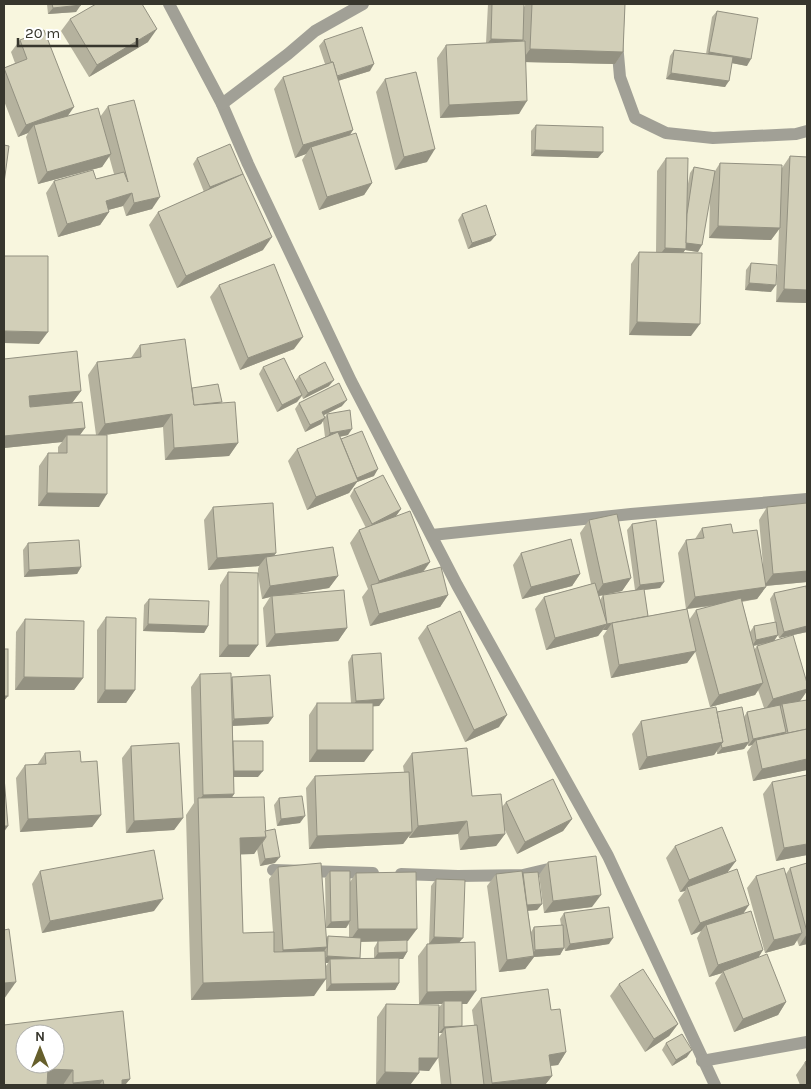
<svg xmlns="http://www.w3.org/2000/svg" width="811" height="1089" font-family="Karla,sans-serif">
	<style>
		.lines { fill: none; stroke-linecap: round; stroke-linejoin: round }
		.service { stroke: #a1a096; stroke-width: 12 }
		.minor { stroke: #a1a096; stroke-width: 12 }
		.wall { fill: #b5b29e; fill-rule: evenodd }
		.shaded-wall { fill: #939181 }
		.building { fill: #d2cfb8; stroke: #939181; fill-rule: evenodd }
	</style>
	<rect width="100%" height="100%" fill="#f8f6de"/>
	<g class="lines">
		<!-- service -->
		<g class="service">
			<polyline points="273,870 373,873"/>
			<polyline points="401,874 458,876 523,875 557,867"/>
		</g>
		<!-- minor -->
		<g class="minor">
			<polyline points="169,4 222,104 248,164 351,381 457,585 608,856 715,1085"/>
			<polyline points="617,43 620,77 635,118 666,133 713,138 796,134 807,131"/>
			<polyline points="222,104 288,54 315,31 363,4"/>
			<polyline points="432,535 631,514 807,499"/>
			<polyline points="702,1061 807,1042"/>
		</g>
	</g>
	<!-- wall -->
	<g class="wall">
		<polygon points="47,4 80,4 76,12 48,14"/>
		<polygon points="488,4 524,4 524,7 526,4 625,4 623,52 615,64 526,62 519,114 440,118 437,58 446,45 486,43"/>
		<polygon points="717,11 747,66 732,63 725,87 666,79 670,56 674,50 706,54 712,17"/>
		<polygon points="70,19 148,42 89,77 61,31"/>
		<polygon points="20,40 68,116 100,117 108,106 152,209 126,216 123,206 108,210 109,212 100,225 58,237 46,193 54,181 96,179 114,174 109,156 102,167 38,184 26,137 28,133 18,137 4,101 4,68 15,63 11,52"/>
		<polygon points="324,40 370,71 338,81 353,130 350,135 372,183 364,195 319,210 302,160 306,154 295,158 274,89 283,77 325,64 319,46"/>
		<polygon points="385,79 427,162 395,170 376,92"/>
		<polygon points="536,125 598,158 531,156 531,131"/>
		<polygon points="790,156 807,157 807,303 776,302 779,229 771,240 709,238 710,198 698,252 685,250 683,253 691,336 629,335 631,264 639,252 656,252 657,171 666,158 687,189 690,173 694,167 715,171 720,163 782,168"/>
		<polygon points="197,158 263,250 177,288 149,225 158,212 204,192 193,164"/>
		<polygon points="462,214 491,241 468,249 458,220"/>
		<polygon points="751,263 771,292 745,290 746,270"/>
		<polygon points="219,285 294,349 240,370 210,297"/>
		<polygon points="140,345 192,388 221,403 238,443 229,456 165,460 163,427 105,435 99,507 38,506 39,466 48,453 58,453 58,447 62,442 4,448 4,359 81,391 72,403 85,428 80,435 96,435 88,375 97,362 131,358"/>
		<polygon points="263,367 295,381 299,376 329,386 303,399 302,396 297,402 277,412 259,374"/>
		<polygon points="299,403 342,406 324,415 325,417 327,414 348,435 340,437 341,439 374,476 357,482 349,493 307,510 288,461 297,449 325,437 323,421 321,424 305,432 295,409"/>
		<polygon points="354,489 401,509 396,516 430,562 424,571 448,595 440,607 370,626 362,597 368,589 350,543 359,530 366,528 350,496"/>
		<path d="M807,503v79l-41,4 -9,13 -15,3 8,30 4,-6 21,-3 -5,-24 4,-6h33v39l-28,6 -1,-3 -4,5 33,43v8l-7,10 -3,1 10,68 -54,11 -6,-29 5,-7 -4,1v-2l-4,5 -27,5v-3l-3,4 -75,15 -7,-36 9,-13 76,-9 27,5 3,-5 17,-4 -6,-18 -3,5 -45,12 -15,-56 -8,12 -76,15 -8,-42 4,-6h-4l-5,6 -52,14 -11,-41 9,-12 47,-13 -11,-51 9,-13 42,58 -9,13 -23,5 1,4 3,-5 32,-5 -8,-60 5,-6 28,64 -16,2 4,26 38,-7 -8,-56 8,-13 9,-1 7,-11 31,5 30,32 -4,-45 8,-13zM713,606l-17,4 -7,10 -2,-11zM764,644l-7,2 -3,4 -1,-4z"/>
		<polygon points="213,507 275,555 338,576 329,588 294,594 347,628 338,641 266,647 263,608 270,597 262,599 258,575 258,645 249,657 219,657 220,585 228,572 258,573 258,569 259,566 208,570 204,520"/>
		<polygon points="28,543 81,567 77,574 24,577 23,550"/>
		<polygon points="521,553 580,574 572,586 522,599 513,565"/>
		<polygon points="149,599 208,626 204,633 143,631 144,605"/>
		<polygon points="106,617 135,690 126,703 97,703 97,630"/>
		<polygon points="25,619 83,678 74,690 15,690 16,632"/>
		<polygon points="427,626 499,727 465,742 418,638"/>
		<polygon points="352,655 384,699 379,706 373,706 373,750 364,762 309,762 309,715 317,703 351,703 348,662"/>
		<path d="M200,674l31,5 1,-2 41,40 -5,7 -35,2v15l25,36h-24v17l-2,3 33,34 10,32 -15,3 -3,-17 -3,5h-13l2,79 30,-1 -4,-53 9,-12 48,72 2,-3 21,1v-13l-3,4h-20l-1,-50 5,-7 20,11 6,-9 52,68h-1v11l-4,7h-4v24l-4,7 -69,1v-25l2,-3h-3l-11,33 -123,4 -5,-185 8,-12 -3,-116zM378,941l-4,7v11h-15l2,-17z"/>
		<polygon points="131,746 183,818 174,830 126,833 122,758"/>
		<polygon points="45,753 81,762 101,815 92,827 20,832 16,778 25,765 37,765"/>
		<polygon points="412,753 472,796 502,807 506,802 572,819 563,831 517,854 504,828 505,834 496,846 460,850 458,834 409,838 409,836 403,844 309,849 306,788 315,776 404,772 403,766"/>
		<polygon points="772,782 807,855 776,861 763,794"/>
		<polygon points="279,798 300,823 277,826 274,805"/>
		<polygon points="675,846 728,872 759,957 786,1002 778,1015 734,1032 715,983 722,973 709,977 697,938 701,931 691,935 678,900 685,891 680,892 666,858"/>
		<polygon points="548,862 592,907 544,913 539,875"/>
		<polygon points="807,863 807,944 799,946 797,940 794,945 765,953 747,888 756,876 786,874 790,868"/>
		<polygon points="40,871 154,911 42,933 32,884"/>
		<polygon points="522,873 542,904 537,910 528,911 531,932 534,927 561,925 560,919 564,913 609,944 565,951 564,946 564,948 560,955 534,957 525,969 499,972 487,886 496,874"/>
		<path d="M436,879l23,64 8,61h-5v22l12,-1 -2,-15 9,-12 70,12 15,42 -8,13 -8,1 2,10 -7,9h-104l-3,-30 -9,16 -10,-1v3l-9,12 -34,-1 1,-67 9,-13 53,3 3,-3h-23l-1,-48 9,-12h2l2,-58zM439,1008v25h3l-4,5z"/>
		<polygon points="619,984 678,1024 669,1036 645,1052 610,996"/>
		<polygon points="4,1025 130,1079 125,1085 4,1085"/>
		<polygon points="666,1043 687,1057 672,1066 662,1050"/>
		<polygon points="807,1061 807,1085 800,1085 796,1075 805,1062"/>
	</g>
	<!-- shaded-wall -->
	<g class="shaded-wall">
		<polygon points="81,5 76,12 48,14 53,8"/>
		<polygon points="157,29 148,42 89,77 97,65"/>
		<polygon points="491,39 523,40 519,46 486,45"/>
		<polygon points="530,49 623,52 615,64 521,62"/>
		<polygon points="709,52 751,59 747,66 705,58"/>
		<polygon points="374,64 370,71 331,83 336,77"/>
		<polygon points="671,73 729,81 725,87 666,79"/>
		<polygon points="527,101 519,114 440,118 449,105"/>
		<polygon points="74,107 65,120 34,125 28,133 18,137 26,125"/>
		<polygon points="353,130 344,143 311,147 306,154 295,158 303,145"/>
		<polygon points="435,149 427,162 395,170 404,157"/>
		<polygon points="535,150 603,152 598,158 531,156"/>
		<polygon points="111,154 102,167 38,184 47,172"/>
		<polygon points="243,174 238,180 205,194 210,187"/>
		<polygon points="372,183 364,195 319,210 327,197"/>
		<polygon points="132,193 123,206 97,213 106,201"/>
		<polygon points="160,197 152,209 126,216 134,203"/>
		<polygon points="109,212 100,225 58,237 67,224"/>
		<polygon points="718,226 780,228 771,240 709,238"/>
		<polygon points="496,235 491,241 468,249 472,243"/>
		<polygon points="272,237 263,250 177,288 186,276"/>
		<polygon points="682,242 702,245 698,252 685,250 678,261 656,260 665,248"/>
		<polygon points="749,283 776,285 771,292 745,290"/>
		<polygon points="784,289 807,290 807,303 776,302"/>
		<polygon points="637,322 700,324 691,336 629,335"/>
		<polygon points="4,331 48,332 39,344 4,343"/>
		<polygon points="303,337 294,349 240,370 248,358"/>
		<polygon points="334,380 329,386 303,399 308,393"/>
		<polygon points="81,391 72,403 20,408 29,396"/>
		<polygon points="302,395 297,402 277,412 282,405"/>
		<polygon points="347,400 342,406 318,418 322,412"/>
		<polygon points="172,414 163,427 97,436 105,424"/>
		<polygon points="325,418 321,424 305,432 310,425"/>
		<polygon points="85,428 76,440 67,435 62,442 4,448 4,436"/>
		<polygon points="352,429 348,435 326,439 330,433"/>
		<polygon points="238,443 229,456 165,460 174,448"/>
		<polygon points="378,469 374,476 357,482 349,493 307,510 316,497 357,478"/>
		<polygon points="47,493 107,494 99,507 38,506"/>
		<polygon points="401,509 396,516 368,531 372,524"/>
		<polygon points="276,553 267,566 266,557 259,566 208,570 217,558"/>
		<polygon points="430,562 421,574 372,590 379,581"/>
		<polygon points="81,567 77,574 24,577 29,570"/>
		<polygon points="807,571 807,582 764,586 773,574"/>
		<polygon points="580,574 572,586 522,599 531,587"/>
		<polygon points="338,576 329,588 272,597 272,596 270,597 262,599 270,586"/>
		<polygon points="631,578 622,591 594,597 603,584"/>
		<polygon points="664,582 660,588 635,591 640,585"/>
		<polygon points="766,587 757,599 686,609 695,597"/>
		<polygon points="448,595 440,607 370,626 379,614"/>
		<polygon points="648,617 612,623 607,630 603,630 607,624"/>
		<polygon points="148,624 208,626 204,633 143,631"/>
		<polygon points="607,624 598,636 546,650 555,638"/>
		<polygon points="807,626 807,632 779,638 784,632"/>
		<polygon points="347,628 338,641 266,647 275,634"/>
		<polygon points="778,635 774,641 752,646 756,640"/>
		<polygon points="228,645 258,645 249,657 219,657"/>
		<polygon points="696,651 687,663 611,678 619,665"/>
		<polygon points="24,677 83,678 74,690 15,690"/>
		<polygon points="763,683 755,695 710,707 719,695"/>
		<polygon points="807,689 807,691 800,701 783,706 782,704 781,707 764,711 773,699"/>
		<polygon points="105,690 135,690 126,703 97,703"/>
		<polygon points="4,696 8,696 4,701"/>
		<polygon points="384,699 379,706 351,708 356,701"/>
		<polygon points="507,715 499,727 465,742 474,730"/>
		<polygon points="273,717 268,724 230,726 234,719"/>
		<polygon points="786,732 781,739 756,740 752,745 748,746 753,739"/>
		<polygon points="723,742 714,755 639,770 647,757"/>
		<polygon points="749,742 744,749 717,754 722,748"/>
		<polygon points="317,750 373,750 364,762 309,762"/>
		<polygon points="807,759 807,770 753,781 762,769"/>
		<polygon points="232,771 263,771 258,777 228,777"/>
		<polygon points="234,794 226,807 198,802 203,795"/>
		<polygon points="101,815 92,827 20,832 28,819"/>
		<polygon points="305,816 300,823 277,826 281,819"/>
		<polygon points="183,818 174,830 126,833 134,821"/>
		<polygon points="572,819 563,831 517,854 525,842"/>
		<polygon points="467,821 458,834 409,838 418,826"/>
		<polygon points="4,826 8,826 4,832"/>
		<polygon points="412,832 403,844 309,849 317,836"/>
		<polygon points="505,834 496,846 460,850 469,837"/>
		<polygon points="266,837 254,854 228,855 240,838"/>
		<polygon points="807,844 807,855 776,861 784,848"/>
		<polygon points="280,857 275,863 260,866 265,859"/>
		<polygon points="736,861 727,873 687,887 685,891 680,892 689,880"/>
		<polygon points="601,895 592,907 544,913 553,901"/>
		<polygon points="163,899 154,911 42,933 50,921"/>
		<polygon points="542,904 537,910 522,911 527,905"/>
		<polygon points="749,905 741,917 706,925 701,931 691,935 700,923"/>
		<polygon points="350,921 346,928 326,928 331,922"/>
		<polygon points="358,929 417,929 408,941 349,942"/>
		<polygon points="802,933 794,945 765,953 774,940"/>
		<polygon points="807,934 807,944 799,946"/>
		<polygon points="434,937 463,938 458,944 429,944"/>
		<polygon points="613,938 609,944 565,951 570,944"/>
		<polygon points="327,947 318,959 275,963 283,950"/>
		<polygon points="564,948 560,955 534,957 525,969 499,972 507,960 531,957 535,950"/>
		<polygon points="763,950 755,963 723,971 722,973 709,977 718,965"/>
		<polygon points="407,952 403,959 374,959 378,953"/>
		<polygon points="327,956 360,958 355,965 330,959 328,963 322,963"/>
		<polygon points="326,979 314,996 191,1000 203,983"/>
		<polygon points="16,982 4,999 4,983"/>
		<polygon points="399,983 395,990 326,991 331,984"/>
		<polygon points="476,991 467,1004 444,1004 444,1001 442,1004 419,1004 427,992"/>
		<polygon points="786,1002 778,1015 734,1032 743,1019"/>
		<polygon points="678,1024 669,1036 645,1052 654,1039"/>
		<polygon points="444,1027 462,1027 445,1028 442,1033 439,1033"/>
		<polygon points="692,1050 687,1057 672,1066 676,1060"/>
		<polygon points="566,1052 558,1065 540,1067 549,1055"/>
		<polygon points="419,1058 438,1058 429,1071 411,1070"/>
		<polygon points="48,1069 73,1070 63,1085 37,1085"/>
		<polygon points="385,1072 419,1073 410,1085 376,1084"/>
		<polygon points="552,1076 545,1085 491,1085 492,1083"/>
		<polygon points="130,1079 125,1085 119,1085 122,1080"/>
		<polygon points="103,1080 99,1085 72,1085 73,1083"/>
	</g>
	<!-- building -->
	<g class="building">
		<polygon points="52,4 80,4 81,5 53,8"/>
		<polygon points="96,4 142,4 157,29 97,65 70,19"/>
		<polygon points="492,4 524,4 523,40 491,39"/>
		<polygon points="532,4 625,4 623,52 530,49"/>
		<polygon points="717,11 758,18 751,59 709,52"/>
		<polygon points="362,27 374,64 337,76 333,62 331,62 324,40"/>
		<polygon points="44,30 74,107 26,125 4,68 27,59 20,40"/>
		<polygon points="525,41 527,101 449,105 446,45"/>
		<polygon points="674,50 733,57 729,81 671,73"/>
		<polygon points="333,62 353,130 303,145 283,77"/>
		<polygon points="416,72 435,149 404,157 385,79"/>
		<polygon points="134,100 160,197 134,203 132,193 106,201 109,212 67,224 54,181 93,170 96,179 124,172 128,182 108,106"/>
		<polygon points="98,108 111,154 47,172 34,125"/>
		<polygon points="536,125 603,127 603,152 535,150"/>
		<polygon points="356,133 372,183 327,197 311,147"/>
		<polygon points="230,144 243,174 210,187 197,158"/>
		<polygon points="4,145 9,146 4,183"/>
		<polygon points="790,156 807,157 807,290 784,289"/>
		<polygon points="666,158 688,158 686,249 665,248"/>
		<polygon points="720,163 782,165 780,228 718,226"/>
		<polygon points="694,167 715,171 702,245 686,243 687,214"/>
		<polygon points="243,174 272,237 186,276 158,212"/>
		<polygon points="486,205 496,235 472,243 462,214"/>
		<polygon points="639,252 702,253 700,324 637,322"/>
		<polygon points="4,256 48,256 48,332 4,331"/>
		<polygon points="751,263 777,265 776,285 749,283"/>
		<polygon points="274,264 303,337 248,358 219,285"/>
		<polygon points="185,339 194,405 235,402 238,443 174,448 172,414 105,424 97,362 141,357 140,345"/>
		<polygon points="77,351 81,391 29,396 30,407 82,402 85,428 4,436 4,359"/>
		<polygon points="284,358 302,395 282,405 263,367"/>
		<polygon points="325,362 334,380 308,393 299,376"/>
		<polygon points="339,383 347,400 322,412 325,418 310,425 299,403"/>
		<polygon points="218,384 222,402 194,405 192,388"/>
		<polygon points="350,410 352,429 330,433 327,414"/>
		<polygon points="362,431 378,469 357,478 341,439"/>
		<polygon points="338,432 358,481 316,497 297,449"/>
		<polygon points="67,435 107,435 107,494 47,493 48,453 67,453"/>
		<polygon points="383,475 401,509 372,524 354,489"/>
		<polygon points="273,503 276,553 217,558 213,507"/>
		<polygon points="807,503 807,571 773,574 767,507"/>
		<polygon points="410,511 430,562 379,581 359,530"/>
		<polygon points="617,514 631,578 603,584 589,520"/>
		<polygon points="656,520 664,582 640,585 632,524"/>
		<polygon points="731,524 733,533 757,530 766,587 695,597 686,540 704,538 702,528"/>
		<polygon points="571,539 580,574 531,587 521,553"/>
		<polygon points="79,540 81,567 29,570 28,543"/>
		<polygon points="333,547 338,576 270,586 266,557"/>
		<polygon points="441,567 448,595 379,614 371,585"/>
		<polygon points="228,572 258,573 258,645 228,645"/>
		<polygon points="595,583 607,624 555,638 544,597"/>
		<polygon points="806,586 807,593 807,626 784,632 774,593"/>
		<polygon points="644,589 648,616 607,624 603,595"/>
		<polygon points="344,590 347,628 275,634 272,596"/>
		<polygon points="741,598 763,683 719,695 696,610"/>
		<polygon points="149,599 209,601 208,626 148,624"/>
		<polygon points="687,609 696,651 619,665 612,623"/>
		<polygon points="460,611 507,715 474,730 427,626"/>
		<polygon points="106,617 136,618 135,690 105,690"/>
		<polygon points="25,619 84,621 83,678 24,677"/>
		<polygon points="776,622 778,635 756,640 754,626"/>
		<polygon points="793,635 807,683 807,689 773,699 757,646"/>
		<rect x="4" y="649" width="4" height="47"/>
		<polygon points="381,653 384,699 356,701 352,655"/>
		<polygon points="231,673 234,794 203,795 200,674"/>
		<polygon points="270,675 273,717 234,719 232,677"/>
		<polygon points="807,700 807,729 788,733 782,704"/>
		<rect x="317" y="703" width="56" height="47"/>
		<polygon points="780,705 786,732 753,739 747,712"/>
		<polygon points="716,707 723,742 647,757 641,721"/>
		<polygon points="742,707 749,742 722,748 721,744 723,742 717,712"/>
		<polygon points="807,729 807,759 762,769 756,740"/>
		<polygon points="233,741 263,741 263,771 234,771"/>
		<polygon points="179,743 183,818 134,821 131,746"/>
		<polygon points="467,748 472,796 501,794 505,834 469,837 467,821 418,826 412,753"/>
		<polygon points="80,751 81,762 97,761 101,815 28,819 25,765 46,764 45,753"/>
		<polygon points="409,772 412,832 317,836 315,776"/>
		<polygon points="807,775 807,844 784,848 772,782"/>
		<polygon points="4,777 8,826 4,826"/>
		<polygon points="553,779 572,819 525,842 506,802"/>
		<polygon points="302,796 305,816 281,819 279,798"/>
		<polygon points="264,797 266,837 240,838 243,933 274,932 274,952 325,951 326,979 203,983 198,798"/>
		<polygon points="722,827 736,861 689,880 675,846"/>
		<polygon points="275,829 280,857 265,859 262,843 266,837 265,831"/>
		<polygon points="154,850 163,899 50,921 40,871"/>
		<polygon points="596,856 601,895 553,901 548,862"/>
		<polygon points="321,863 327,947 283,950 278,867"/>
		<polygon points="807,863 807,932 790,868"/>
		<polygon points="784,868 802,933 774,940 756,876"/>
		<polygon points="737,869 749,905 700,923 687,887"/>
		<polygon points="330,871 350,871 350,921 331,922"/>
		<polygon points="522,871 534,956 507,960 496,874"/>
		<polygon points="416,872 417,929 358,929 356,873"/>
		<polygon points="538,872 542,904 527,905 523,873"/>
		<polygon points="436,879 465,880 463,938 434,937"/>
		<polygon points="609,907 613,938 570,944 564,913"/>
		<polygon points="751,911 763,950 718,965 706,925"/>
		<polygon points="563,925 564,948 535,950 534,927"/>
		<polygon points="9,929 16,982 4,983 4,930"/>
		<polygon points="328,936 361,938 360,958 327,956"/>
		<polygon points="407,940 407,952 378,953 378,941"/>
		<polygon points="475,942 476,991 427,992 427,944"/>
		<polygon points="767,954 786,1002 743,1019 723,971"/>
		<polygon points="399,958 399,983 331,984 330,959"/>
		<polygon points="643,969 678,1024 654,1039 619,984"/>
		<polygon points="548,989 551,1010 560,1009 566,1052 549,1055 552,1076 492,1083 481,998"/>
		<polygon points="444,1001 462,1001 462,1026 444,1027"/>
		<polygon points="386,1004 439,1005 438,1058 419,1058 419,1073 385,1072"/>
		<path d="M123,1011l7,68 -8,1v5h-18l-1,-5 -30,3v-13l-25,-1 -1,16h-43v-60zM25,1034h30v30h-30z"/>
		<polygon points="477,1025 484,1085 451,1085 445,1028"/>
		<polygon points="682,1034 692,1050 676,1060 666,1043"/>
		<polygon points="807,1061 807,1069 805,1062"/>
	</g>
	<!-- border -->
	<rect width="811" height="1089" fill="none" stroke="#37362d" stroke-width="10"/>
	<!-- north arrow -->
	<g transform="translate(40 1049)"><circle r="24" fill="#ffffff" stroke="#afafab"/>
	<path d="M0-4L9 19L0 12L-9 19Z" fill="#665f2c"/>
	<text y="-8" font-size="14" font-weight="bold" text-anchor="middle" fill="#37362d">N</text>
	</g>
	<!-- scale -->
	<path d="M18 38v8h119v-8" fill="none" stroke="#37362d" stroke-width="2.5"/>
	<text x="25" y="38" font-size="15" fill="#37362d" stroke="#ffffff" stroke-width="4" paint-order="stroke">20 m</text>
</svg>
